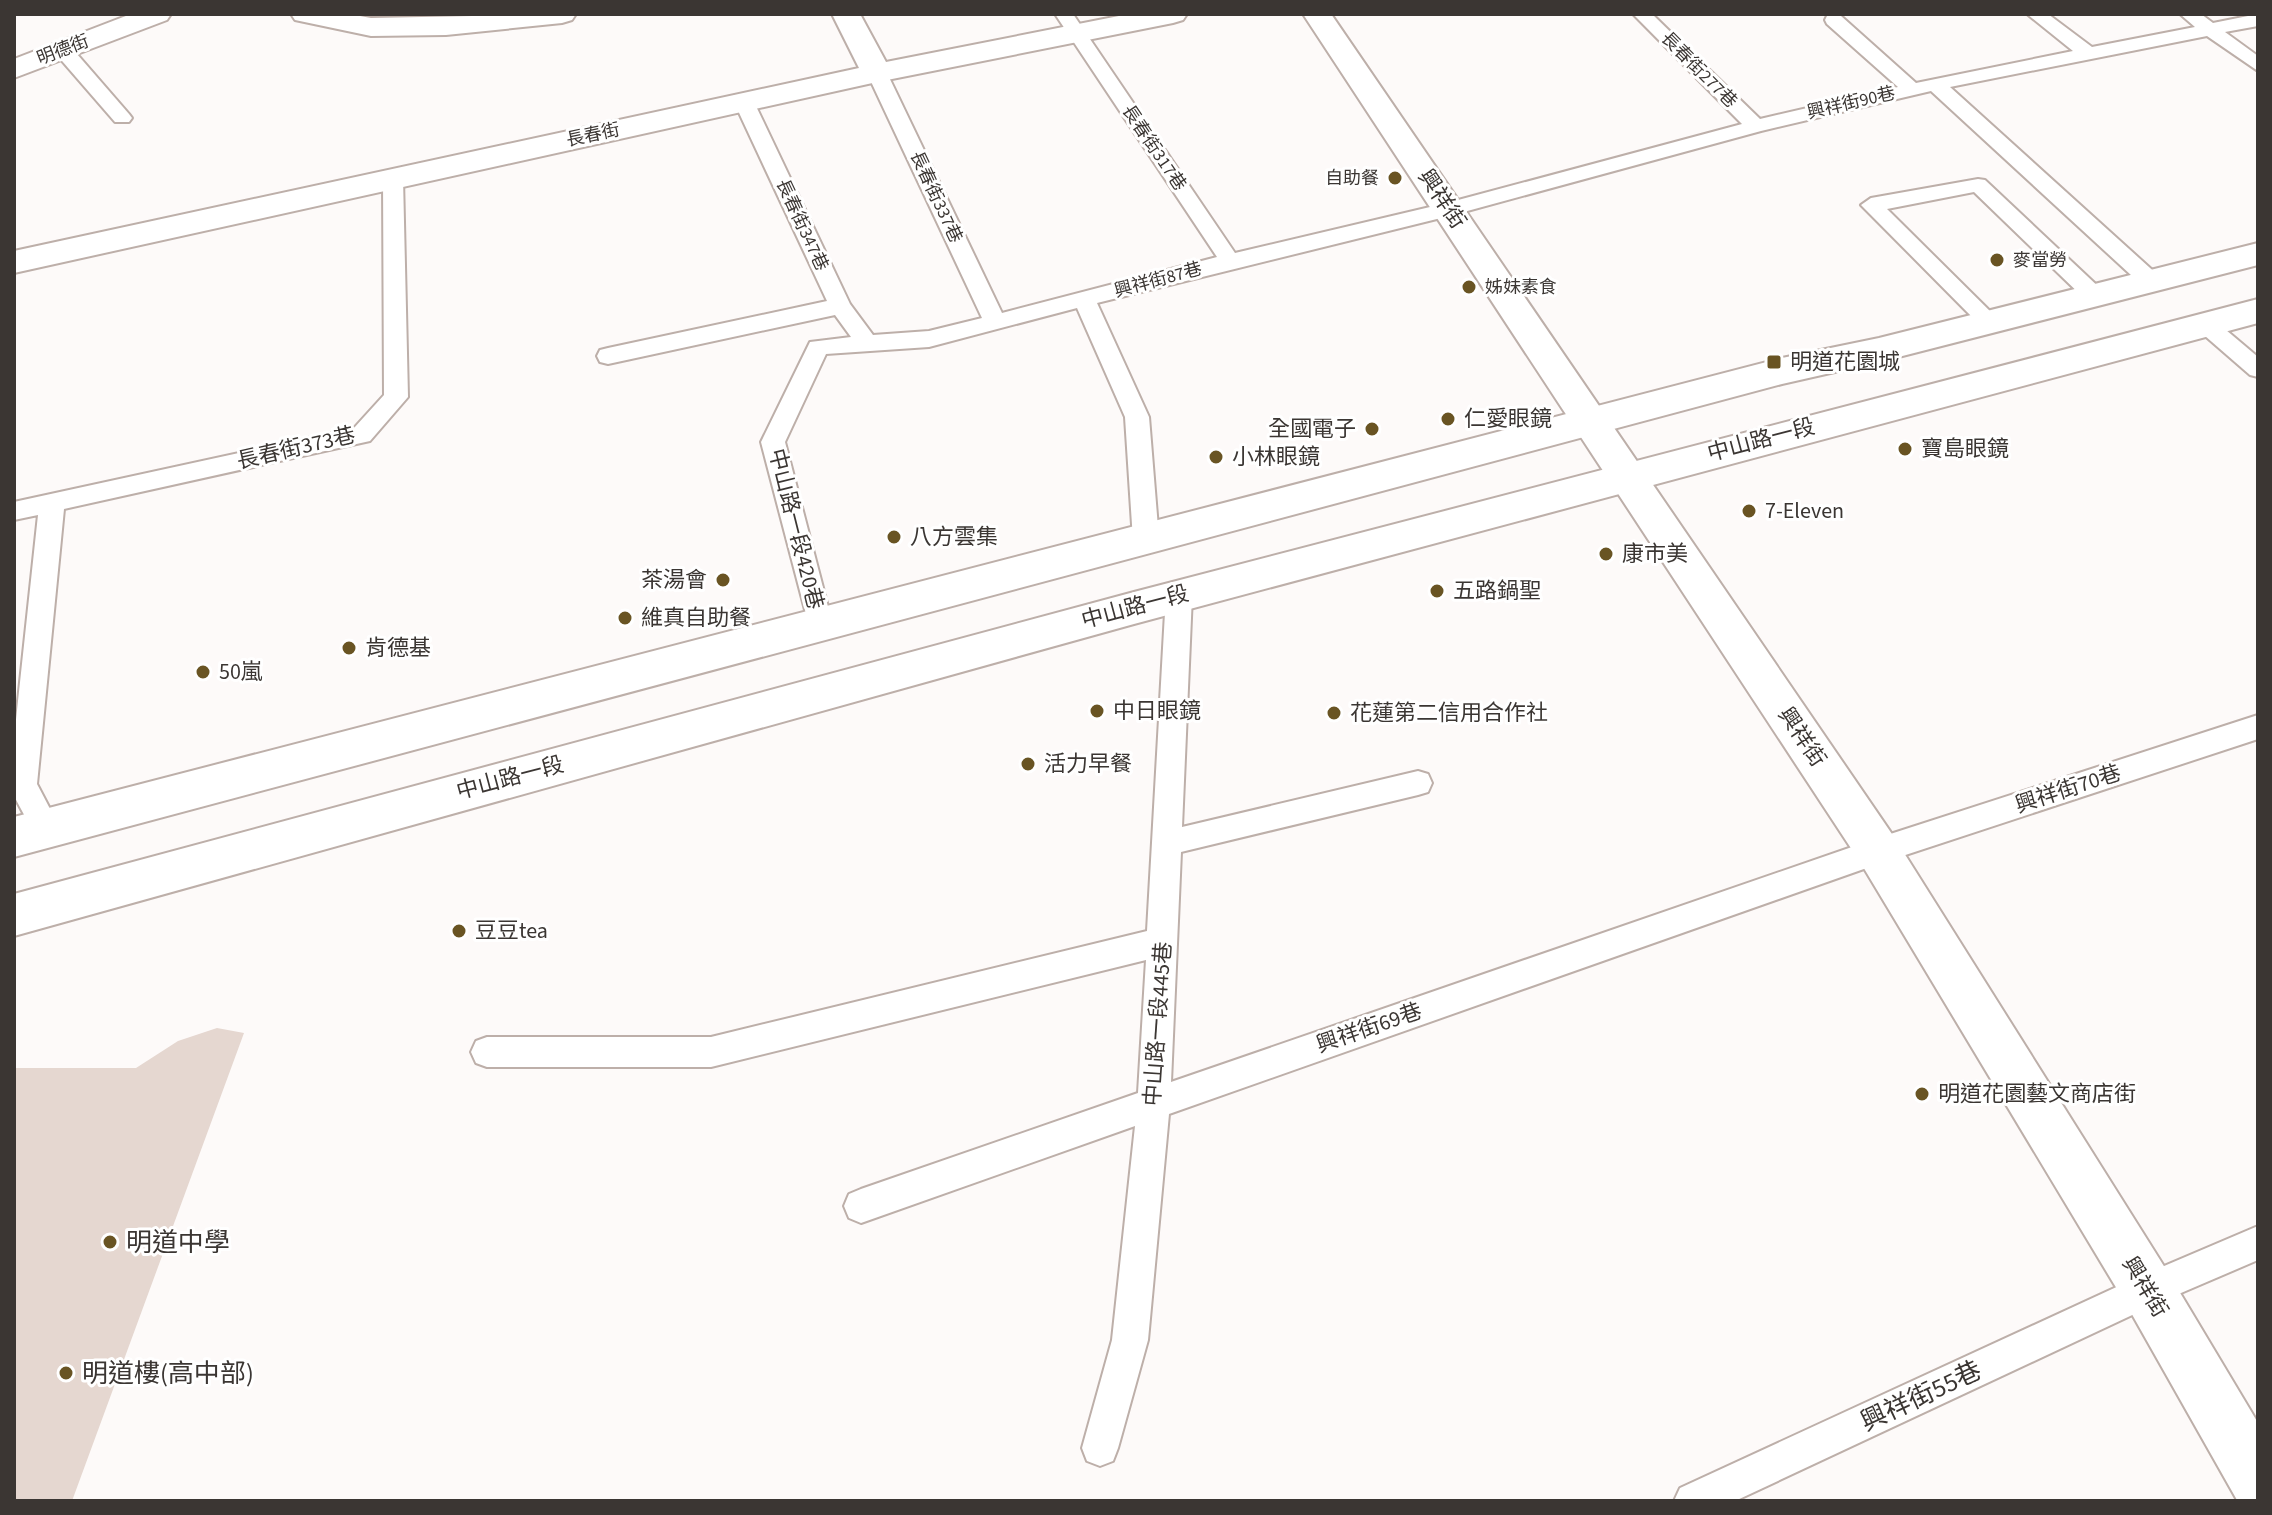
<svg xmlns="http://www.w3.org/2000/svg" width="2272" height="1515" font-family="'Source Sans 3','Noto Sans TC',sans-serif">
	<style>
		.building { fill: #e5d7d0 }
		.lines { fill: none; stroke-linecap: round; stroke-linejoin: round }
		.lane-casing { stroke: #bdafa9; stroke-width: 4 }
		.street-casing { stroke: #bdafa9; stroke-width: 4 }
		.primary-casing { stroke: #bdafa9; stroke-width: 4 }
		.lane { fill: #fff; fill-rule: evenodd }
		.street { fill: #fff; fill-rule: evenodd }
		.primary { fill: #fff; fill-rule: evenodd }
		.poi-dot { fill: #695423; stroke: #fff; stroke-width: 3 }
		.labels { text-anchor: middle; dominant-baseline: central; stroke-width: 6; stroke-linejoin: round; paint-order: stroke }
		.far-street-label { font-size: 18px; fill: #3b3633; stroke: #fff }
		.far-poi-label { font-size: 18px; fill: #3b3633; stroke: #fff; text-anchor: start }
		.street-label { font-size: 22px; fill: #3b3633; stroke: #fff }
		.poi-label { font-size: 22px; fill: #3b3633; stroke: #fff; text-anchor: start }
		.near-poi-label { font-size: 26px; fill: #3b3633; stroke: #fff; text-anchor: start }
		.near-street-label { font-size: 26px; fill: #3b3633; stroke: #fff }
	</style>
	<rect width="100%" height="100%" fill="#fdfaf9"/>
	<!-- building -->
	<polygon class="building" points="217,1028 244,1033 72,1501 14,1501 14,1068 136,1068 178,1041"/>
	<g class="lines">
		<!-- lane casing -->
		<g class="lane-casing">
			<g id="lane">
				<polygon points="1055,14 1073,14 1235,253 1447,203 1742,124 1633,14 1652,14 1760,119 1898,87 1827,24 1825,20 1827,16 1841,16 1916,83 2073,51 2027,14 2048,14 2092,47 2195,27 2180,14 2201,14 2213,23 2258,14 2258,26 2225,32 2258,56 2258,71 2207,36 1950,87 2160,277 2163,282 2160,287 2144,287 1931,91 1761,131 1449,216 1097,303 1149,417 1159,540 1155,547 1146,550 1137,547 1133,540 1125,417 1077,308 929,347 826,354 785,442 833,626 829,633 820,636 811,633 761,442 810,342 851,337 835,315 608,364 600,362 597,356 600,350 608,348 827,301 734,102 744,96 754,102 850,304 873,335 929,331 982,318 867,73 877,67 887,73 1002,313 1217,257"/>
				<polygon points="63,44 70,46 129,114 132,118 129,122 115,122 56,54 54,50 56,46"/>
				<polygon points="393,172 403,178 408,397 370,441 64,509 37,784 60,828 56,837 46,841 36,837 14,796 14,738 38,515 14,520 14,502 354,428 384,395 383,178"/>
				<polygon points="1978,179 1985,180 2103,291 2106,296 2103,301 2087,301 1974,192 1887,209 2001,322 1998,327 1982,327 1861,205 1871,198"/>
				<polygon points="2205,316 2213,319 2258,357 2258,377 2250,375 2197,329 2194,324 2197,319"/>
				<polygon points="1179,585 1188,588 1192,595 1182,827 1418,771 1428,774 1432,783 1428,792 1418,795 1181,852 1171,1082 1878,838 2258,715 2258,739 1878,864 1169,1114 1148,1340 1118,1448 1113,1461 1100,1466 1087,1461 1082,1448 1112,1340 1135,1126 861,1223 849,1218 844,1206 849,1194 861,1189 1138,1093 1146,960 711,1067 487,1067 476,1063 471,1052 476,1041 487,1037 711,1037 1147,931 1166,595 1170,588"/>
				<polygon points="2258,1226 2258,1260 2160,1302 1735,1501 1674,1501 1680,1488 2136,1278"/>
			</g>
		</g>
		<!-- street casing -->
		<g class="street-casing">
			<g id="street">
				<polygon points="131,14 171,14 167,20 14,78 14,59"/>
				<polygon points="291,14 349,14 371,18 576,14 572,20 562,23 446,35 371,36 295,20"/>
				<polygon points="832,14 860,14 886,62 1129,14 1187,14 1183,20 1173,23 877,82 14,273 14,251 859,68"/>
				<polygon points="1303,14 1331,14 1894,837 2167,1271 2258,1423 2258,1501 2237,1500 2129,1309 1862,865"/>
			</g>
		</g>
		<!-- primary casing -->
		<g class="primary-casing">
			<g id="primary">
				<polygon points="2258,243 2258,265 1879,362 1782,384 14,857 14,817 1782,358 1879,338"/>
				<polygon points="2258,299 2258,323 1134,624 14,936 14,894 1134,592"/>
			</g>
		</g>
		<!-- lane -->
		<use href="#lane" class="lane"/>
		<!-- street -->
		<use href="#street" class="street"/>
		<!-- primary -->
		<use href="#primary" class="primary"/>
	</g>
	<!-- markers -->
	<g class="poi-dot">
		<circle cx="1395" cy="178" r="8"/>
		<circle cx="1997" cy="260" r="8"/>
		<circle cx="1469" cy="287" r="8"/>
		<rect x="1766" y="354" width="16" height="16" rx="4"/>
		<circle cx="1448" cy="419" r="8"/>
		<circle cx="1372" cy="429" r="8"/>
		<circle cx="1905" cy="449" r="8"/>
		<circle cx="1216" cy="457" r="8"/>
		<circle cx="1749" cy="511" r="8"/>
		<circle cx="894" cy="537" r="8"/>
		<circle cx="1606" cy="554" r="8"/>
		<circle cx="723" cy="580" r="8"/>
		<circle cx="1437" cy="591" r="8"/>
		<circle cx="625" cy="618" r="8"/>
		<circle cx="349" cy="648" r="8"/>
		<circle cx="203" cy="672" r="8"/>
		<circle cx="1097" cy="711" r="8"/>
		<circle cx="1334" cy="713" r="8"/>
		<circle cx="1028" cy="764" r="8"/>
		<circle cx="459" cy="931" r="8"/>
		<circle cx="1922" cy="1094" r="8"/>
		<circle cx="110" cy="1242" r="8"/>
		<circle cx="66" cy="1373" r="8"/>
	</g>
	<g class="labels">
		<!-- far-street labels -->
		<g class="far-street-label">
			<text transform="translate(63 50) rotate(-21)">明德街</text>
			<text transform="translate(1699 70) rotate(45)">長春街277巷</text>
			<text transform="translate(1851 103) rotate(-13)">興祥街90巷</text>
			<text transform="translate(593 135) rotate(-12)">長春街</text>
			<text transform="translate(1154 148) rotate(56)">長春街317巷</text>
			<text transform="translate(936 197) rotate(65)">長春街337巷</text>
			<text transform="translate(802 225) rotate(65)">長春街347巷</text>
			<text transform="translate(1158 280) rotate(-15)">興祥街87巷</text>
		</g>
		<!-- far-poi labels -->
		<g class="far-poi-label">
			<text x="1379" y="178" text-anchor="end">自助餐</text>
			<text x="2013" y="260">麥當勞</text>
			<text x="1485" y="287">姊妹素食</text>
		</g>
		<!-- street labels -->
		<g class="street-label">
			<text transform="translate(1442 199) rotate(56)">興祥街</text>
			<text transform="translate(1761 440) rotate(-15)">中山路一段</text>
			<text transform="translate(296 448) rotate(-13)">長春街373巷</text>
			<text transform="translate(796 529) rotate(76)">中山路一段420巷</text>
			<text transform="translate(1135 607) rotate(-15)">中山路一段</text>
			<text transform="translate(1802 737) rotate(56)">興祥街</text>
			<text transform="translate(510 778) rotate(-15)">中山路一段</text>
			<text transform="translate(2068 789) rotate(-18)">興祥街70巷</text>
			<text transform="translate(1158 1024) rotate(-86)">中山路一段445巷</text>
			<text transform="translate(1369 1028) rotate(-19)">興祥街69巷</text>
			<text transform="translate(2145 1287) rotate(59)">興祥街</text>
		</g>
		<!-- poi labels -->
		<g class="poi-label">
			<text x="1790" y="362">明道花園城</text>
			<text x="1464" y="419">仁愛眼鏡</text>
			<text x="1356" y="429" text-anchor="end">全國電子</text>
			<text x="1921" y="449">寶島眼鏡</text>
			<text x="1232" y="457">小林眼鏡</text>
			<text x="1765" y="511">7-Eleven</text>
			<text x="910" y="537">八方雲集</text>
			<text x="1622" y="554">康市美</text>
			<text x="707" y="580" text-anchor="end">茶湯會</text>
			<text x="1453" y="591">五路鍋聖</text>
			<text x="641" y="618">維真自助餐</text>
			<text x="365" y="648">肯德基</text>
			<text x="219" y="672">50嵐</text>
			<text x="1113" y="711">中日眼鏡</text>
			<text x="1350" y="713">花蓮第二信用合作社</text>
			<text x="1044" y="764">活力早餐</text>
			<text x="475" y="931">豆豆tea</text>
			<text x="1938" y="1094">明道花園藝文商店街</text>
		</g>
		<!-- near-poi labels -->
		<g class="near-poi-label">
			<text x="126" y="1242">明道中學</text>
			<text x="82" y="1373">明道樓(高中部)</text>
		</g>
		<!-- near-street labels -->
		<g class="near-street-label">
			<text transform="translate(1921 1396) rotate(-25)">興祥街55巷</text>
		</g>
	</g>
	<!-- border -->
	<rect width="2272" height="1515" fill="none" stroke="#3b3633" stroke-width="32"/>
</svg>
